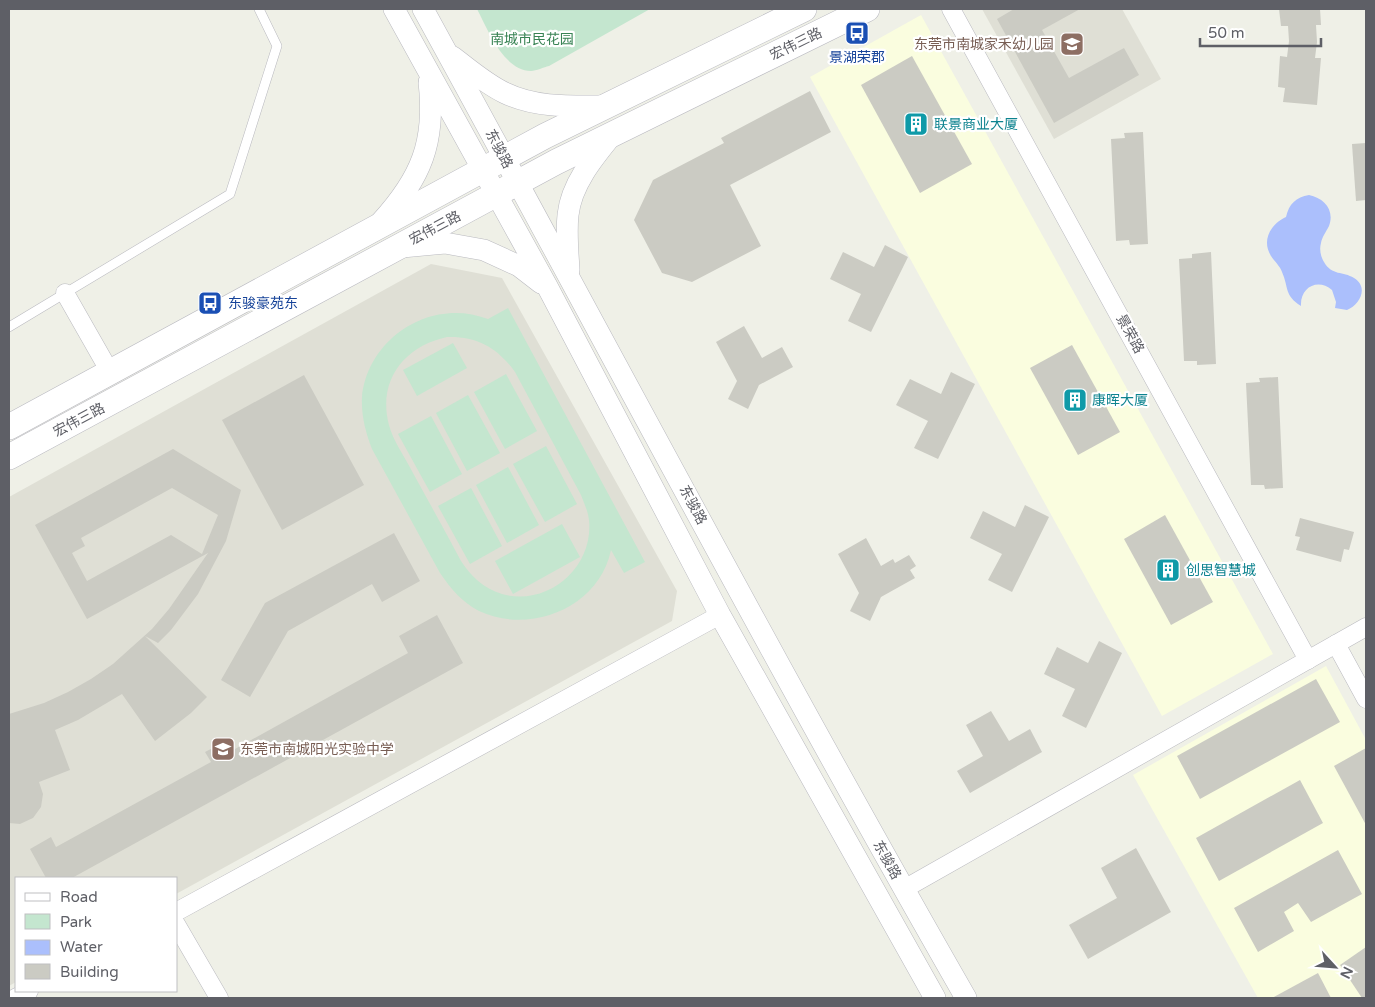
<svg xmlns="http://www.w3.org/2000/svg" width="1375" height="1007" font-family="'Varela Round','Noto Sans SC',sans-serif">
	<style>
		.commercial { fill: #fafddf }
		.education { fill: #dfdfd5 }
		.green { fill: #c4e6cf; fill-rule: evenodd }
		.water { fill: #abbffc }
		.building { fill: #cbcbc3; fill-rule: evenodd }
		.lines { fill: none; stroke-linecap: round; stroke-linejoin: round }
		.service-casing { stroke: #b9b9bf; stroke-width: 10 }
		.minor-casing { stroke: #b9b9bf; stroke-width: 19 }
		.tertiary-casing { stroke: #b9b9bf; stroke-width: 22 }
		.secondary-casing { stroke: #babac1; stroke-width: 26 }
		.service { stroke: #fff; stroke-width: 9 }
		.minor { stroke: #fff; stroke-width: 18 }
		.tertiary { stroke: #fff; stroke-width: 21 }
		.secondary { stroke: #fff; stroke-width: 25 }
		.labels { text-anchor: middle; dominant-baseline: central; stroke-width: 4.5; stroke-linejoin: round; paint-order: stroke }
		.park-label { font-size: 14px; fill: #388354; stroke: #fff }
		.street-label { font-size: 14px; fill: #5e5f66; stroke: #fff }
		.education-label { font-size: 14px; fill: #785e54; stroke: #fff; text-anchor: end }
		.transit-label { font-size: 14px; fill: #164399; stroke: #fff }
		.culture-label { font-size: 14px; fill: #0d838f; stroke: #fff; text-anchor: start }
	</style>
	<rect width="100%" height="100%" fill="#eff0e7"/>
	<!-- commercial -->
	<g class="commercial">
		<polygon points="921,15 1273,654 1162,716 810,77"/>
		<polygon points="1326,666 1366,740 1366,998 1258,998 1133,775"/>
	</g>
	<!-- education -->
	<g class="education">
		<polygon points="982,9 1122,9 1161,79 1054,139"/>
		<polygon points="431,264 502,278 677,591 672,621 176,894 176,878 16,878 16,982 9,986 9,497"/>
	</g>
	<!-- green -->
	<g class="green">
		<path d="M477,9h173l-101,57c-5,1 -13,5 -18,5 -28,-1 -43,-41 -54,-62z"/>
		<path d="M508,308l137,254 -21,11 -13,-23c-12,58 -81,85 -132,61 -17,-9 -28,-22 -39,-38l-68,-124c-6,-16 -11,-33 -10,-52 6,-60 70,-100 126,-78zM447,337c30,-1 51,11 68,35l66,123c3,8 7,16 8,25 5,48 -42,87 -87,74 -19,-6 -31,-18 -41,-33 -16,-30 -32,-59 -48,-88 -8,-16 -20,-32 -24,-48 -12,-45 16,-79 58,-88z"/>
		<polygon points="453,343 467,368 417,396 403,370"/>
		<polygon points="506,374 537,431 505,449 474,392"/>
		<polygon points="468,395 500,453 467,471 436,413"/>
		<polygon points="431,416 462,474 430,492 398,434"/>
		<polygon points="546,446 577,504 545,522 513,464"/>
		<polygon points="508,467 539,525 507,543 476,485"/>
		<polygon points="471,488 502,546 470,564 438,506"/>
		<polygon points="562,524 580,557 513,594 495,561"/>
	</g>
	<!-- water -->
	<path class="water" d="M1309,195c15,3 26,15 20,31 -3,6 -7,11 -8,17 -2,7 0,14 3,19 8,14 19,9 30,16 15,9 6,27 -7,32l-12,-2 1,-6 -4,-12c-14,-12 -32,-3 -31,16 -17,-11 -12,-18 -19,-34 -2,-6 -7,-10 -11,-16 -10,-16 0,-32 15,-39 3,-13 10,-20 23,-22z"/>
	<!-- building -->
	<g class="building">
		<polygon points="1014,9 1080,9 1042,30 1069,78 1124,48 1139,75 1054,123 997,19"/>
		<polygon points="1279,9 1320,9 1321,25 1316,25 1317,42 1315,58 1321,58 1317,105 1283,102 1285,88 1278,87 1280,56 1287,57 1289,41 1288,26 1281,26"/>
		<polygon points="912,56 972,164 920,193 861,85"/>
		<polygon points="810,91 831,132 730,185 761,246 692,282 662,273 634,220 653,180 724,143 721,138"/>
		<polygon points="1143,132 1148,244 1130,245 1129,240 1116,241 1111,139 1125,138 1124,133"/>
		<polygon points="1366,143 1366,200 1356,201 1352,144"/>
		<polygon points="885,245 908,257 871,332 848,321 861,294 830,279 843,252 874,267"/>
		<polygon points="1211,252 1216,364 1197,365 1197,361 1184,361 1179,259 1192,258 1192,254"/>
		<polygon points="744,326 762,358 782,347 793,367 759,385 748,409 728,399 737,381 716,342"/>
		<polygon points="1072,345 1120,432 1078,455 1030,368"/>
		<polygon points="951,372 975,384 938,459 914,448 928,421 896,405 910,379 941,394"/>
		<polygon points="304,375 364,485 282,530 222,420"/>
		<polygon points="1278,377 1283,488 1265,489 1264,485 1251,485 1246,383 1260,382 1259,378"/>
		<path d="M173,449l68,41 -15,51 -28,53 -27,36 -13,13 -13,-7 62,61 -16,16 -36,28 -33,-47 -44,26 -23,10 15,40 -31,12 4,12 -2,13 -8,11 -13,6 -11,-1v-109l35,-11 24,-11 23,-13 22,-15 39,-35 17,-20 39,-56 -121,66 -52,-94zM172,488l46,27 -16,39 -31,-19 -84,46 -15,-28 13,-7 -4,-8z"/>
		<polygon points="1025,505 1049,517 1012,592 988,580 1002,554 970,538 983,511 1015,527"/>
		<polygon points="1165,515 1213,602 1171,625 1124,539"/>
		<polygon points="1300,518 1354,532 1349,550 1344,549 1341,562 1296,550 1300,537 1295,536"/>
		<polygon points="394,533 420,581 382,602 372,584 288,631 250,697 221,680 265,603"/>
		<polygon points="866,538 881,566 893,559 895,563 909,555 916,566 910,570 915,578 881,597 870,621 850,611 859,593 838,554"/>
		<polygon points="437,615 463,663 72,878 46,878 30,849 51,837 56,847 211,762 205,752 230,739 235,749 408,653 399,636"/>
		<polygon points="1099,641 1122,653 1086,728 1062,716 1075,689 1044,674 1057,647 1088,663"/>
		<polygon points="1316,679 1340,722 1200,799 1177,756"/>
		<polygon points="991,711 1009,741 1030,729 1042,752 970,793 957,771 983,756 966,725"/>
		<polygon points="1366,748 1366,825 1334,766"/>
		<polygon points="1300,780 1323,823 1219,881 1196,838"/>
		<polygon points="1136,848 1171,912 1088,959 1069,925 1117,898 1101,868"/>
		<polygon points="1338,850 1362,894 1311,922 1298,903 1284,912 1294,931 1258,952 1234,908"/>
		<polygon points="1366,947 1366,998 1362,998 1340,965"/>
		<polygon points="1318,973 1331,998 1272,998"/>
	</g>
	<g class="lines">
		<!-- service casing -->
		<g class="service-casing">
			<polyline id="service" points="9,327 230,194 277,46 259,9"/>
		</g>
		<!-- minor casing -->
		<g class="minor-casing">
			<g id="minor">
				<polyline points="951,9 1308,660"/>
				<polyline points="65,293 110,372"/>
				<polyline points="1336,644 1366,699"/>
				<polyline points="904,889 1366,627"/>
				<polyline points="176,912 720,615"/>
				<polyline points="176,924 219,998"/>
				<polyline points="15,998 29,991"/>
			</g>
		</g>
		<!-- tertiary casing -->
		<g class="tertiary-casing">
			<g id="tertiary">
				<polyline points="394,9 547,286 720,615 935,998"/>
				<path d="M423,9c181,330 356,663 543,989"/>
				<path d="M453,57c17,13 33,27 52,36 31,15 66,13 100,13"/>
				<path d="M381,222c40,-44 55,-80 48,-140"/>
				<polyline points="402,247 445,243 484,250 519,266 541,283"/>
				<path d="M569,270c-1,-18 -3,-37 -1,-55 3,-30 25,-57 44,-80"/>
			</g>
		</g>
		<!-- secondary casing -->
		<g class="secondary-casing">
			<g id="secondary">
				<polyline points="9,427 545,136 804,9"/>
				<polyline points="9,457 556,162 867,9"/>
			</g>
		</g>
		<!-- service -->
		<use href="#service" class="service"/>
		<!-- minor -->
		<use href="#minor" class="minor"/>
		<!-- tertiary -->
		<use href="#tertiary" class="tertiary"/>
		<!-- secondary -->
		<use href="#secondary" class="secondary"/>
	</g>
	<!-- icons -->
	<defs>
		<g id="bus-square" transform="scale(1.25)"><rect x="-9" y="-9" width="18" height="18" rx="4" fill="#1a4fb4" stroke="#fff"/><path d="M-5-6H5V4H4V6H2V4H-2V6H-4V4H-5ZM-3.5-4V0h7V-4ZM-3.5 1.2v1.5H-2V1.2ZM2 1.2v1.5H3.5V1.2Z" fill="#fff"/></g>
		<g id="school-square" transform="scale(1.25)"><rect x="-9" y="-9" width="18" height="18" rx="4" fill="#8d6e63" stroke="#fff"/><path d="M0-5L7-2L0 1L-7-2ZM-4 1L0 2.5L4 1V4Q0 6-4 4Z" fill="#fff"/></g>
		<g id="building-square" transform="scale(1.25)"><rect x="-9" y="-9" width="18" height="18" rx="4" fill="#0f9aa8" stroke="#fff"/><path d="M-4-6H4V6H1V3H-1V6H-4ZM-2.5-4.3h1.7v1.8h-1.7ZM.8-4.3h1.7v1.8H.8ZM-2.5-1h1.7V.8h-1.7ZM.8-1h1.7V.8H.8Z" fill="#fff"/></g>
	</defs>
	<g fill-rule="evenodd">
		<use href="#bus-square" x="857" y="33"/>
		<use href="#school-square" x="1072" y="44"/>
		<use href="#building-square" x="916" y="124"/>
		<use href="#bus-square" x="210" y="303"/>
		<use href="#building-square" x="1075" y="400"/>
		<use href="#building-square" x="1168" y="570"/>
		<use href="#school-square" x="223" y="749"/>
	</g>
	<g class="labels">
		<!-- park labels -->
		<g class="park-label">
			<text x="532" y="39">南城市民花园</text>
		</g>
		<!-- street labels -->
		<g class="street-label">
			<text transform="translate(796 44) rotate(-26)">宏伟三路</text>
			<text transform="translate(499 149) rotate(62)">东骏路</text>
			<text transform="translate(435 228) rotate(-28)">宏伟三路</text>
			<text transform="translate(1130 334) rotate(61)">景荣路</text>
			<text transform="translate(79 420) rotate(-28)">宏伟三路</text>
			<text transform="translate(693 505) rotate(62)">东骏路</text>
			<text transform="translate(887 860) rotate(61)">东骏路</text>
		</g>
		<!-- education labels -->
		<g class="education-label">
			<text x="1054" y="44">东莞市南城家禾幼儿园</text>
			<text x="240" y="749" text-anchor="start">东莞市南城阳光实验中学</text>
		</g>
		<!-- transit labels -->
		<g class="transit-label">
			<text x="857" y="57">景湖荣郡</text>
			<text x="228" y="303" text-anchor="start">东骏豪苑东</text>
		</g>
		<!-- culture labels -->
		<g class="culture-label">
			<text x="934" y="124">联景商业大厦</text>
			<text x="1092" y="400">康晖大厦</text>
			<text x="1186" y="570">创思智慧城</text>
		</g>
	</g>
	<!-- border -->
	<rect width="1375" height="1007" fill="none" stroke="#5e5f66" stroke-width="20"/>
	<!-- legend -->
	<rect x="15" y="877" width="162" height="115" fill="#ffffff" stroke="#bfbfc2"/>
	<rect x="25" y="893" width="25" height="8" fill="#ffffff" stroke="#bfbfc2"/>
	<text x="60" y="902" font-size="15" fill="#5e5f66">Road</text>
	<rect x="25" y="914" width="25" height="15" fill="#c4e6cf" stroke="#bfbfc2"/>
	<text x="60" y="927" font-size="15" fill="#5e5f66">Park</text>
	<rect x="25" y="940" width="25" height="15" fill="#abbffc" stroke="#bfbfc2"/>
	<text x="60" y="952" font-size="15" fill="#5e5f66">Water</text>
	<rect x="25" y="964" width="25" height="15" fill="#cbcbc3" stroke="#bfbfc2"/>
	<text x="60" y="977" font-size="15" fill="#5e5f66">Building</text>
	<!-- north arrow -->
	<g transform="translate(1335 967) rotate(116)" stroke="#ffffff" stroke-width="4" paint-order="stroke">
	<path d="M0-4L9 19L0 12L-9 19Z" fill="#5e5f66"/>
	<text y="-8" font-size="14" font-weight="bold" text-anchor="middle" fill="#5e5f66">N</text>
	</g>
	<!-- scale -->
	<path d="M1200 38v8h121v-8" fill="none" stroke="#5e5f66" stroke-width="2.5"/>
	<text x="1208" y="38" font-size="15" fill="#5e5f66" stroke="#ffffff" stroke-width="4" paint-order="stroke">50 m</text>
</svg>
